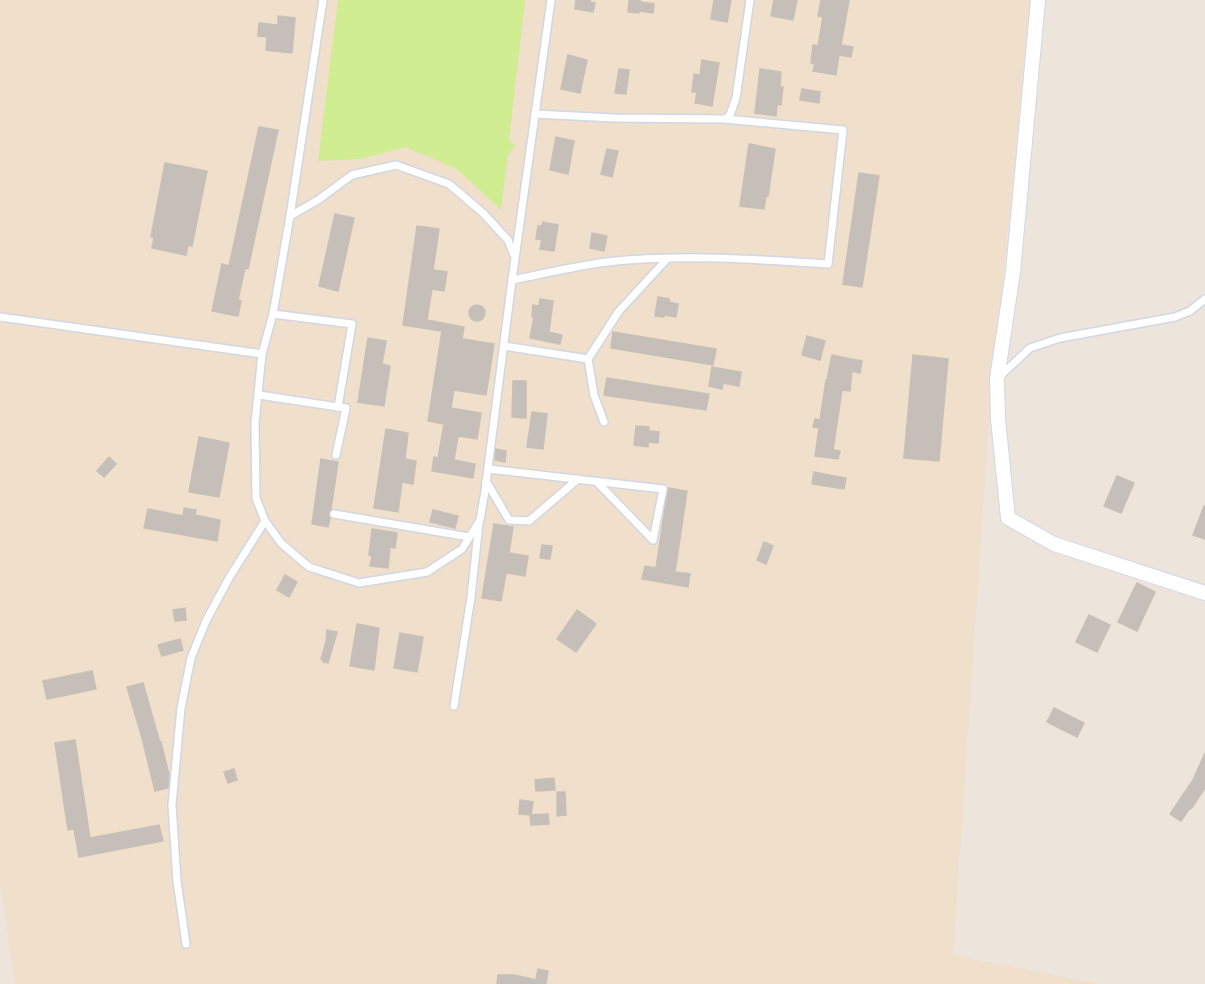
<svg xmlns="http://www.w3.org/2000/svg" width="1205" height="984" font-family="Cabin,sans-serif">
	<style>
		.education { fill: #efdfcb }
		.pitch { fill: #d0ed92 }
		.building { fill: #c5beb9; stroke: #c8c0b6; stroke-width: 1.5 }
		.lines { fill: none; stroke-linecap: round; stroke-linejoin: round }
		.lane-casing { stroke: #d1d7e4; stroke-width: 10 }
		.street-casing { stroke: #d1d7e4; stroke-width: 16 }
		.lane { stroke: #fff; stroke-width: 7 }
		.street { stroke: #fff; stroke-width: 14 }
	</style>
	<rect width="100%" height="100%" fill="#ede4dc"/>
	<!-- education -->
	<polygon class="education" points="0,0 1030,0 987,446 953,955 1099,984 15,984 0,881"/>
	<!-- pitch -->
	<polygon class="pitch" points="338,0 525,0 509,141 515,146 508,155 501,210 457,169 406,147 360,159 318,161"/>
	<!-- building -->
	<g class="building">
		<polygon points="576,0 590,0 590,2 595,3 593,12 575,9"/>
		<polygon points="629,0 640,0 640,2 654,4 653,13 639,11 639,13 628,12"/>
		<polygon points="714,0 731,0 727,22 711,19"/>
		<polygon points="774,0 797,0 793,20 771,16"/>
		<polygon points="821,0 849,0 841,45 853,47 851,57 839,55 836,75 813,71 815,64 811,63 813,45 818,46 823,17 818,16"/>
		<polygon points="278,16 295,18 292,53 266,50 267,37 258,36 259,23 278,25"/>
		<polygon points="568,55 587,60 580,93 561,89"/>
		<polygon points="702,60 719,63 712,106 695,103 697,92 692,92 694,74 700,75"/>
		<polygon points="619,69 629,70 626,94 615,93"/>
		<polygon points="760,69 781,72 780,87 783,87 781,105 777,104 776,116 755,113"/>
		<polygon points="802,89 820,92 819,103 800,100"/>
		<polygon points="259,127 278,130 248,269 245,268 238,300 241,301 238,316 212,311 222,264 229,266"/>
		<polygon points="556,137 574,141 568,174 550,170"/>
		<polygon points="749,144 775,149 768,196 766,196 764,209 740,206"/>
		<polygon points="607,149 618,151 612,177 601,174"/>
		<polygon points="165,163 207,171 192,246 188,245 186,255 152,248 154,238 151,237"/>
		<polygon points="859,173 879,176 862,287 843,284"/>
		<polygon points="335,214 354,218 338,291 319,286"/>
		<polygon points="543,222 558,225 554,251 540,249 542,240 536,239 538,226 542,226"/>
		<polygon points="417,226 439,229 433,270 447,272 444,291 432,289 427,320 464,327 462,339 494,344 486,395 454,390 451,408 481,413 477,439 458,436 454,460 475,464 473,478 432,471 434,457 438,458 444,424 428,421 442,331 403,325"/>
		<polygon points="592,233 607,236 604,251 590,248"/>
		<polygon points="658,297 669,299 669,302 678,304 676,317 664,315 664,317 655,316"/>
		<polygon points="540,299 553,301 549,332 562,335 560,344 530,338 534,317 532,317 533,305 539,306"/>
		<circle cx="477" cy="313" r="8"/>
		<polygon points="613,332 716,349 713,365 611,348"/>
		<polygon points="807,336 825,341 820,360 802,355"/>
		<polygon points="368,338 386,341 382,364 390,366 384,406 358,402"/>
		<polygon points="832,355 862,361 860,373 852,371 850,391 842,390 833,450 840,451 838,459 815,456 819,428 813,427 815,419 820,420 826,380 827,380"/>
		<polygon points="913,355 948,359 939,461 904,458"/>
		<polygon points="712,367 741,372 739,386 723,383 722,389 709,386"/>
		<polygon points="607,378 709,394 706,410 604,395"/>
		<polygon points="513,381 526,381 526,418 512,417"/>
		<polygon points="532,412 547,414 543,449 527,447"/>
		<polygon points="636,426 649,427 649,431 659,432 658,443 648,442 648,447 634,445"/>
		<polygon points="386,429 408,433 405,459 416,461 413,484 402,482 398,512 374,508"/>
		<polygon points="199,437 229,443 219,497 189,492"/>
		<polygon points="496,449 506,451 505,462 495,460"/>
		<polygon points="109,457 116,464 104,477 97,471"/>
		<polygon points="321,459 338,462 331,509 328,514 330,518 328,527 312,524"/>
		<polygon points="814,472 846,478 844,489 812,484"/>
		<polygon points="1117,476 1134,483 1121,513 1104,506"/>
		<polygon points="668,488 687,491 675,572 690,574 688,587 642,579 645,566 656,568"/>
		<polygon points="1204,506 1205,507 1205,539 1193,535"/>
		<polygon points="184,508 196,510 195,515 220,520 217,541 144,528 148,509 183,516"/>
		<polygon points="433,510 458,516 455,528 430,522"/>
		<polygon points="494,524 513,527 509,553 528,556 525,576 506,573 501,601 482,598"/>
		<polygon points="372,529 397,533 395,548 390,547 388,568 370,566 372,556 369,555"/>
		<polygon points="764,542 773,546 766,564 757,560"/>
		<polygon points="542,545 552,546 550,559 540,558"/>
		<polygon points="285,575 297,582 289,597 277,590"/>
		<polygon points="1137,583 1155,592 1137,631 1118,622"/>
		<polygon points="185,608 186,620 175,621 173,610"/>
		<polygon points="577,610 596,624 576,652 557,639"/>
		<polygon points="1089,615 1110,625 1097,652 1076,642"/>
		<polygon points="357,624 379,628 374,670 350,666"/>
		<polygon points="327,630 337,632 328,663 323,662 323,659 321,659 326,642"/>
		<polygon points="400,633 423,637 417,672 394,668"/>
		<polygon points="180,639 183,650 162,656 158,645"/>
		<polygon points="92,671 96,689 47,699 43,681"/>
		<polygon points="143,683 160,743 161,742 169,775 168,788 155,791 142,738 127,687"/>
		<polygon points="1054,708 1084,723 1077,737 1047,722"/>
		<polygon points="75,740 90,838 159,825 163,841 79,857 74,829 68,830 55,743"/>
		<polygon points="1205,753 1205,788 1191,809 1190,808 1181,821 1170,814 1193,780"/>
		<polygon points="234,769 237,780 228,783 224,772"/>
		<polygon points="554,778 555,790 536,791 535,780"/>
		<polygon points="557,792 565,792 566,815 557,816"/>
		<polygon points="520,800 533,802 531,815 519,814"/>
		<polygon points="548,814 549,824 531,825 530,815"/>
		<polygon points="538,969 548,971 546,984 497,984 498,975 514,975 536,980"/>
	</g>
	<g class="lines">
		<!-- lane casing -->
		<g class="lane-casing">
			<g id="lane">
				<polyline points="323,0 290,216 273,314 262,354 255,423 256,498 265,521 281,543 309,567 359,583 427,572 462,549 480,520 485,491 512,280 551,0"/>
				<polyline points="535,114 614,118 725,119 730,115 736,98 750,0"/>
				<polyline points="290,216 318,200 352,175 396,165 449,184 483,213 508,240 514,255"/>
				<path d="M512,280c31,-6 63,-14 95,-18 73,-8 148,-3 221,2l15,-134 -118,-11"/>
				<polyline points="0,317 262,354"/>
				<polyline points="504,346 588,359 619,311 667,259"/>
				<polyline points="588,359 594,395 604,422"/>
				<polyline points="999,377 1030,348 1060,338 1175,317 1190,311 1205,299"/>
				<polyline points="259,395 338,407 352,324 273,314"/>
				<polyline points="336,455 346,408 338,407"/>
				<polyline points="488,469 663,489 653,540 597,482"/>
				<polyline points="486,481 509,520 529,521 578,479"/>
				<polyline points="334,514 469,537"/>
				<polyline points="454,706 471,597 479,523"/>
				<polyline points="186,944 177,881 172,805 181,708 191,658 206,621 229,578 265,521"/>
			</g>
		</g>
		<!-- street casing -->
		<g class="street-casing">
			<polyline id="street" points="1038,0 1013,272 997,379 998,419 1008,518 1054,544 1205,593"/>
		</g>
		<!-- lane -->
		<use href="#lane" class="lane"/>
		<!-- street -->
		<use href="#street" class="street"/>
	</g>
</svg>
